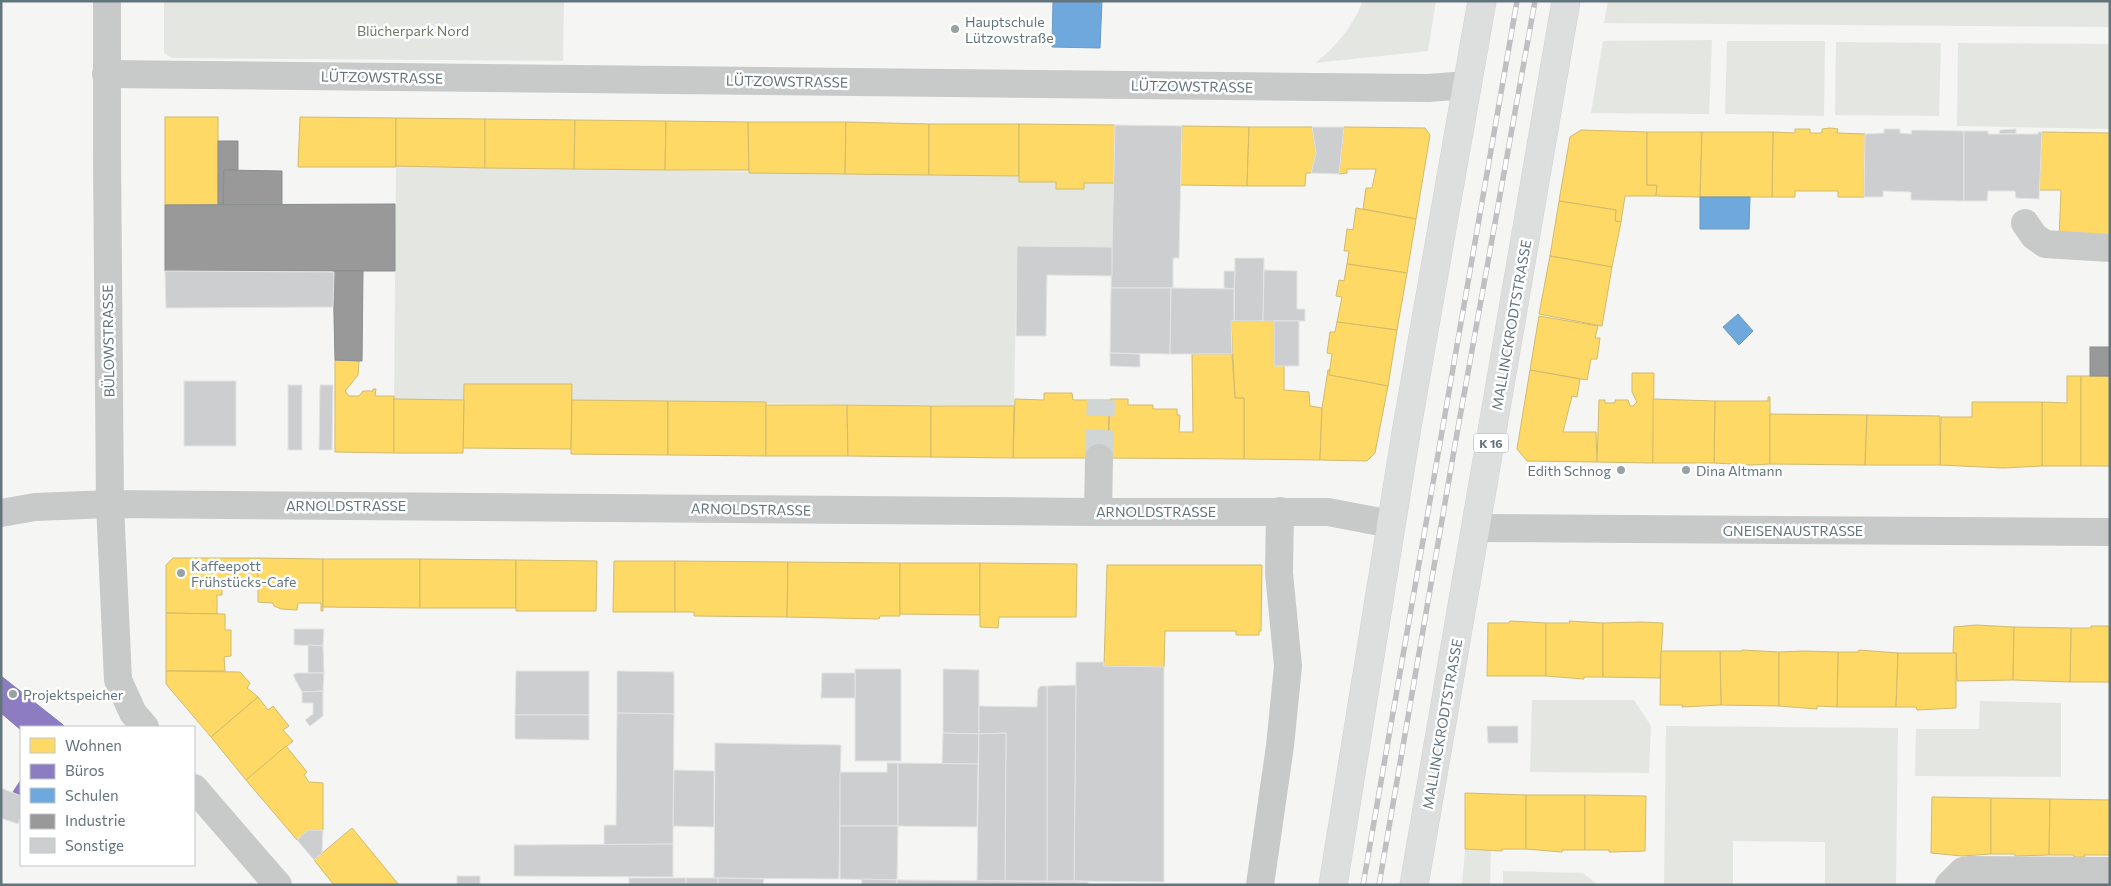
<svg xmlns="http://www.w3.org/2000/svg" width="2111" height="886" font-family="Commissioner,sans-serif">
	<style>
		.green { fill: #e4e7e1 }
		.homes { fill: #ffd966; stroke: #d0bb6d }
		.offices { fill: #8e7cc3; stroke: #817aae }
		.schools { fill: #6fa8dc; stroke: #6b99bf }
		.industry { fill: #999; stroke: #898e90 }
		.building { fill: #cccecf; stroke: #e4e4e4 }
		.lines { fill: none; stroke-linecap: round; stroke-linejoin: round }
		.minor-tunnel { stroke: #d0d5d6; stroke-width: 28; stroke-dasharray: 28 14; stroke-linecap: butt }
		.major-casing { stroke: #d1d2d2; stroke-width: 29 }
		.minor { stroke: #c8caca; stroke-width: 28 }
		.major { stroke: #dddede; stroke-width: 28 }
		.rail-casing { stroke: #bec0c1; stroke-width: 5.5 }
		.rail { stroke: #fff; stroke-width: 4; stroke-dasharray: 11; stroke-linecap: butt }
		.poi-dot { fill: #96a2a6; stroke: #fff; stroke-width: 2 }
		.labels { text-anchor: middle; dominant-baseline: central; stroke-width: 5; stroke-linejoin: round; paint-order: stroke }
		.shield { fill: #fff; stroke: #929ea3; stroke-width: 1 }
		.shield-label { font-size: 12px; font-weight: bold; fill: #63757c }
		.poi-label { font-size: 14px; fill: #63757c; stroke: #fff; text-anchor: start }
		.park-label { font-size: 14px; fill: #6d7a65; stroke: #fff }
		.street-label { font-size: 14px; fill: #63757c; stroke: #fff }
	</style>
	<rect width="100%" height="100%" fill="#f5f5f4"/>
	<!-- green -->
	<g class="green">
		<polygon points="164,1 564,1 563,61 172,58 164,53"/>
		<path d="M1363,1h73l-8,50 -113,12c21,-15 38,-38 48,-62z"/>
		<polygon points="1608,1 2110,1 2110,27 1604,23"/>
		<polygon points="1712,40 1709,114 1591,113 1603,41"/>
		<polygon points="1727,41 1825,41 1824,116 1725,114"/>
		<polygon points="1836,42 1941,43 1939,116 1835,115"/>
		<polygon points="1958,43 2110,44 2110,129 1957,126"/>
		<polygon points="396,166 1019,176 1019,182 1056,182 1056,189 1084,189 1084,183 1114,183 1112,247 1017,246 1014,406 394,399"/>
		<polygon points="1532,700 1634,700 1651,726 1649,773 1530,772"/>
		<polygon points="1980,701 2061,703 2061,777 1915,776 1916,729 1979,729"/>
		<polygon points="1666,726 1898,728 1896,885 1825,885 1825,842 1733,841 1733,885 1664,885"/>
		<polygon points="1465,849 1491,849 1490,885 1462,885"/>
		<polygon points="1503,871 1583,873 1598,885 1503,885"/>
	</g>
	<!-- homes -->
	<g class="homes">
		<rect x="165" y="117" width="53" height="88"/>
		<polygon points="300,117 396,118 396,167 298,167"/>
		<polygon points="396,118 485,119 485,168 396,166"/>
		<polygon points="485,119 575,120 574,169 485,168"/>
		<polygon points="575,120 666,121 665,170 574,169"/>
		<polygon points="666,121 748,122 749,170 665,170"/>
		<polygon points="748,122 846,122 845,174 749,173"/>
		<polygon points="846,122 929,124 929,175 845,174"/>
		<polygon points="929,124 1019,124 1019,176 929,175"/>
		<polygon points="1019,124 1115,125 1114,183 1084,183 1084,189 1056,189 1056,182 1019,182"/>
		<polygon points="1182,126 1249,127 1247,186 1180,185"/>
		<polygon points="1249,127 1312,127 1316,153 1311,173 1306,173 1305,186 1247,186"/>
		<polygon points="1344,127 1425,128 1430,135 1416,219 1363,209 1366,188 1372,188 1376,169 1347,169 1347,173 1339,174"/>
		<polygon points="1830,128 1838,129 1837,133 1865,134 1864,197 1838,197 1838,191 1795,191 1795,197 1772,197 1773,132 1795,133 1795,129 1810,129 1810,133 1822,133 1822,129"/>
		<polygon points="1581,130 1647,132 1647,185 1657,185 1656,196 1625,196 1621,222 1615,221 1616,210 1559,201 1570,137"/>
		<polygon points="1647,132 1702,132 1700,197 1656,196 1657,185 1647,185"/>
		<polygon points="1702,132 1773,132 1772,197 1700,197"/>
		<polygon points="2042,132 2110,133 2110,240 2059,240 2061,190 2039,190"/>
		<polygon points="1559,201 1616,210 1615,221 1621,222 1612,267 1550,256"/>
		<polygon points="1356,208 1416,219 1407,273 1347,264 1349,251 1344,251 1347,229 1353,230"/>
		<polygon points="1550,256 1612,267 1602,326 1539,314"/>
		<polygon points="1347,264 1407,273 1397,330 1337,322 1342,297 1336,296 1339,280 1344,281"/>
		<polygon points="1539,316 1598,326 1595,338 1600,338 1597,359 1591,359 1587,380 1530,370"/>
		<polygon points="1231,321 1274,321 1274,366 1284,365 1284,390 1309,392 1310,406 1322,408 1320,460 1244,459 1244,398 1235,398"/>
		<polygon points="1337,322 1397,330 1388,386 1329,375 1332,354 1327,353 1330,332 1335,332"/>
		<polygon points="1192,354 1232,354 1235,398 1244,398 1244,459 1108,458 1110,399 1128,399 1128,405 1153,405 1153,409 1177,409 1177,415 1180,415 1179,432 1193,432"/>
		<polygon points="335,360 359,361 358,375 345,391 349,396 359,396 363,391 373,391 373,389 376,389 375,396 394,396 394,453 335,452"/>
		<polygon points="1328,370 1330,370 1329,375 1388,386 1375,453 1367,461 1320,460 1322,408"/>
		<polygon points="1530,370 1580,379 1577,397 1572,396 1563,432 1596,432 1597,462 1527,461 1517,449"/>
		<polygon points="1632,373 1654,373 1653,463 1597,462 1599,400 1605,400 1605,403 1615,403 1615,400 1628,400 1630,406 1633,406 1637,402 1632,392"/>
		<polygon points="2067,376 2081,376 2081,466 2042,466 2042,402 2067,403"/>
		<rect x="2081" y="376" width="29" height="90"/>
		<polygon points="464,384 572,384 571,449 463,448"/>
		<polygon points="1044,393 1072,393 1073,400 1109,400 1108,458 1013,458 1015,399 1044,400"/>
		<polygon points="1768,397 1770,397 1770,464 1751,465 1714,463 1715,401 1768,401"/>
		<polygon points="394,399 464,400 463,453 394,453"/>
		<polygon points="1653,399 1715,401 1714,463 1653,463"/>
		<polygon points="572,400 668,401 668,455 571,454"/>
		<polygon points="668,401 766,402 766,456 668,455"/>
		<polygon points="1972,402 2042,402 2042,466 2003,468 1940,465 1941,417 1972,417"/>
		<polygon points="766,405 847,405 848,456 766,456"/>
		<polygon points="847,405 931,406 931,457 848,456"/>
		<polygon points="931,406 1014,406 1013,458 931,457"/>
		<polygon points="1770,414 1867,415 1865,465 1770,464"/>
		<polygon points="1867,415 1940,416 1940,465 1865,465"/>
		<polygon points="173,558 258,558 258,582 228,582 228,588 222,587 222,595 217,595 217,614 166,613 166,565"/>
		<polygon points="258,558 323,559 323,611 321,611 321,603 298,603 297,610 281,609 274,606 273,603 258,602"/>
		<polygon points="323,559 420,559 420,608 323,607"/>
		<polygon points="420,559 516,560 516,608 420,608"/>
		<polygon points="516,560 597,561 596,611 516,611"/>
		<polygon points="614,561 675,561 675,612 613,612"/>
		<polygon points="675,561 788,562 787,617 694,616 694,612 675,612"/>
		<polygon points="788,562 900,563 900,616 880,616 879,619 787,617"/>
		<polygon points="900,563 980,563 980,615 900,614"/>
		<polygon points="980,563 1077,564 1076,617 999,617 998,628 980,627"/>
		<polygon points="1107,565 1262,565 1261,631 1259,631 1259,635 1236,635 1236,631 1165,631 1164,667 1104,666"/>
		<polygon points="166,613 225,614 225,630 231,630 231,656 224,657 225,671 166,671"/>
		<polygon points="1510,621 1546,623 1546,676 1487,676 1488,623 1509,623"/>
		<polygon points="1569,621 1603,623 1603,677 1584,677 1584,679 1546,676 1546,623 1570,623"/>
		<polygon points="1641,622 1663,623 1660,678 1603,677 1603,623"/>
		<polygon points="1976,625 2014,627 2013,680 1957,681 1956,653 1953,653 1954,627"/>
		<polygon points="2091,626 2108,626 2110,628 2110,682 2070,682 2071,628 2091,628"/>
		<polygon points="2014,627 2071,628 2070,682 2013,680"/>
		<polygon points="1742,650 1779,652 1779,706 1721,705 1720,651 1742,651"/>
		<polygon points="1859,650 1898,653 1896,707 1837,707 1838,652 1858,652"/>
		<polygon points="1661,651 1720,651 1721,705 1682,707 1683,705 1660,705"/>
		<polygon points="1803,651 1838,652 1837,707 1817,706 1817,709 1779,706 1779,652"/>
		<polygon points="1898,653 1956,653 1956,708 1917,710 1916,707 1896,707"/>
		<polygon points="166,671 240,672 250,683 247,688 258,697 211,737 166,684"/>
		<polygon points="258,697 268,710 273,706 289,726 283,730 293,741 246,780 211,737"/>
		<polygon points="286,746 307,772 304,775 309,782 323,783 323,830 308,830 297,840 246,780"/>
		<polygon points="1465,793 1526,795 1526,849 1502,849 1502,851 1465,849"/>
		<polygon points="1526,795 1585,795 1585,850 1562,850 1562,852 1526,849"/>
		<polygon points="1585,795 1646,796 1645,851 1609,852 1609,850 1585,850"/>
		<polygon points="1932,797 1991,798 1991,854 1962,856 1931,853"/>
		<polygon points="1991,798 2050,799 2049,855 2015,856 2015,854 1991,854"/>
		<polygon points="2050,799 2110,800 2110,855 2084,855 2085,857 2074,857 2074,855 2049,855"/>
		<polygon points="352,828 399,885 334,885 314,860"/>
	</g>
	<!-- offices -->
	<g class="offices">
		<polygon points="1,676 62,724 65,727 21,727 21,730 1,713"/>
		<polygon points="21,780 21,796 13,792"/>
	</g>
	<!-- schools -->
	<g class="schools">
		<polygon points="1053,1 1102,1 1100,48 1052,47"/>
		<polygon points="1700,197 1750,197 1749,229 1700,229"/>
		<polygon points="1738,314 1753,331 1739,345 1723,327"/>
	</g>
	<!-- industry -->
	<g class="industry">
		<polygon points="218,141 238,141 238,170 224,170 223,205 218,205"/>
		<polygon points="224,170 282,171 282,205 223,205"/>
		<polygon points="395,204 395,271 165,271 165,205"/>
		<polygon points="333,271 363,271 362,361 335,360"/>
		<rect x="2090" y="347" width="20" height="29"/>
	</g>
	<!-- building -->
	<g class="building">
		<polygon points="1115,125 1182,126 1179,258 1173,258 1173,288 1111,288"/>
		<polygon points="1312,127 1344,127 1339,174 1311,173 1316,153"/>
		<polygon points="1884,129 1900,129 1900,133 1911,134 1912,130 1964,131 1964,201 1911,200 1911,192 1883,191 1883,197 1864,197 1865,134 1884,133"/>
		<polygon points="2016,129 2016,134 1999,134 2000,130"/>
		<polygon points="1964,131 1988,131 1988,134 2038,134 2038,132 2042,132 2039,199 2016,198 2015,191 1988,191 1987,201 1964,201"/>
		<polygon points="1017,246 1112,247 1112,276 1047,275 1046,336 1016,336"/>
		<polygon points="1235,258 1264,258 1263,321 1234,321"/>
		<polygon points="1264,270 1297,271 1297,309 1305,309 1305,321 1263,321"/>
		<polygon points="165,271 334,272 333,307 166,308"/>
		<polygon points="1224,271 1235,271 1234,289 1224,288"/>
		<polygon points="1111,288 1171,288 1170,354 1110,353"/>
		<polygon points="1171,288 1234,289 1234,321 1231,321 1232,354 1170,354"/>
		<rect x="1274" y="321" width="25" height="45"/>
		<polygon points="1110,353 1140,354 1140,367 1110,366"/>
		<rect x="184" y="381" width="52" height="65"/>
		<rect x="288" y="385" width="14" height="65"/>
		<polygon points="320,385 333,385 332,450 319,450"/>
		<polygon points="294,629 324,629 323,646 294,645"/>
		<polygon points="308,645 323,646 324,673 308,673"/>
		<polygon points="1076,662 1104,662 1104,666 1164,667 1164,882 1074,881"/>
		<rect x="855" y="669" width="46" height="92"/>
		<polygon points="943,669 979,670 979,734 943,733"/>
		<polygon points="516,671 589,671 589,715 515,715"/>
		<polygon points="617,671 674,672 674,714 617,713"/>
		<polygon points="297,673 324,673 323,691 302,692 293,675"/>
		<polygon points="822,673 855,673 855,698 821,698"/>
		<polygon points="1076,685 1074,881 1047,881 1047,686"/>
		<polygon points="1041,686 1047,686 1047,881 1005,881 1006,733 979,734 979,706 1037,707 1038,689"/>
		<polygon points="323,691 323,716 310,726 305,720 313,714 313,703 302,703 302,692"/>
		<polygon points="617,713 674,714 673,844 604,845 604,825 616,825"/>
		<polygon points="515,715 589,715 589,740 515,739"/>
		<polygon points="1487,726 1518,726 1518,743 1488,743"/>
		<polygon points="943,733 979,734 978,764 942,764"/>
		<polygon points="1006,733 1005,881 977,881 979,734"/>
		<polygon points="715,743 841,745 839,879 714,878"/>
		<polygon points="887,763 898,763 898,826 840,826 840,772 887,772"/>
		<polygon points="898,763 978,764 977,827 898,826"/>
		<polygon points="674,770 714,771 714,827 673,826"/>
		<polygon points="1,788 21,796 21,816 18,824 1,818"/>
		<polygon points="840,826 898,826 897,880 840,879"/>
		<polygon points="308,830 323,830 322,853 314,860 297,840"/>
		<polygon points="673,844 673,877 514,876 514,845"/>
		<rect x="457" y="876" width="23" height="9"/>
		<rect x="629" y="878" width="57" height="7"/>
		<rect x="686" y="878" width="32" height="7"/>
		<polygon points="718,878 764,879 763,885 718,885"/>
		<polygon points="862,879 897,880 897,885 861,885"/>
		<polygon points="897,880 1088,882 1088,885 897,885"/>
	</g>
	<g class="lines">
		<!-- minor-tunnel -->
		<polyline class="minor-tunnel" points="1099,458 1101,400"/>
		<!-- major casing -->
		<g class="major-casing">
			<g id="major">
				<polyline points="1333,885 1407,427 1482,1"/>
				<polyline points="1414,885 1566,1"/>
			</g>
		</g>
		<!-- minor -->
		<g class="minor">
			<polyline points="107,1 107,155 110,504 118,680 133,713 145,727"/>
			<polyline points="106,74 1312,87 1428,88 1467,85"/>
			<polyline points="2025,223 2034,236 2045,244 2110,248"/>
			<polyline points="1098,512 1099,458"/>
			<polyline points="1,513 35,507 110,504 1098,512 1328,512 1391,524"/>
			<polyline points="1476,528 2110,532"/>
			<polyline points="194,788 278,885"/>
			<polyline points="1260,885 1280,746 1288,666 1279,573 1280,511"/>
			<polyline points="1949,885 1963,871 1971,870 2110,871"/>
		</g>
		<!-- major -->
		<use href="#major" class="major"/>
		<!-- rail casing -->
		<g class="rail-casing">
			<g id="rail">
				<polyline points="1363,885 1517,1"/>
				<polyline points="1379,885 1456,439 1535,1"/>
			</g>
		</g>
		<!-- rail -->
		<use href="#rail" class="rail"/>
	</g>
	<!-- markers -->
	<g class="poi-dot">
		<circle cx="955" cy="29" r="5"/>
		<circle cx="1621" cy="470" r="5"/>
		<circle cx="1686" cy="470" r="5"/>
		<circle cx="181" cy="573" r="5"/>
		<circle cx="13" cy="694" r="5"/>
	</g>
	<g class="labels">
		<!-- shield labels -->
		<rect class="shield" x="1473.5" y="433.5" width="35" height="19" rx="4"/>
		<g class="shield-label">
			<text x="1491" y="443">K 16</text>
		</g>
		<!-- poi labels -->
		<g class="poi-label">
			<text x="965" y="21">Hauptschule<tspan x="965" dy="16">Lützowstraße</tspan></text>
			<text x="1611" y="470" text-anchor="end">Edith Schnog</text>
			<text x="1696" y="470">Dina Altmann</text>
			<text x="191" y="565">Kaffeepott<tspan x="191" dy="16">Frühstücks-Cafe</tspan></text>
			<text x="23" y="694">Projektspeicher</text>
		</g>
		<!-- park labels -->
		<g class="park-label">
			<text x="413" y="30">Blücherpark Nord</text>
		</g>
		<!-- street labels -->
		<g class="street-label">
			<text transform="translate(382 77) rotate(1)">LÜTZOWSTRASSE</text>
			<text transform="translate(787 81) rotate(1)">LÜTZOWSTRASSE</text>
			<text transform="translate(1192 86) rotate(1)">LÜTZOWSTRASSE</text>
			<text transform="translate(1511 325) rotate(-80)">MALLINCKRODTSTRASSE</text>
			<text transform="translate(108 341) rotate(-91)">BÜLOWSTRASSE</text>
			<text x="346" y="505">ARNOLDSTRASSE</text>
			<text transform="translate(751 509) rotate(1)">ARNOLDSTRASSE</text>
			<text x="1156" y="511">ARNOLDSTRASSE</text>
			<text x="1793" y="530">GNEISENAUSTRASSE</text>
			<text transform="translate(1442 724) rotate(-80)">MALLINCKRODTSTRASSE</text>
		</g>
	</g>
	<!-- border -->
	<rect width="2111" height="886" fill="none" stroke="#63757c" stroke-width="5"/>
	<!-- legend -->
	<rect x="20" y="726" width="175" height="140" fill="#ffffff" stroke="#c1c8cb"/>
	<rect x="30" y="738" width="25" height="15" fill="#ffd966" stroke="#c1c8cb"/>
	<text x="65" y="751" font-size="15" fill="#63757c">Wohnen</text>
	<rect x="30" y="764" width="25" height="15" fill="#8e7cc3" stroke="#c1c8cb"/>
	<text x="65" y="776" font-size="15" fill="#63757c">Büros</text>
	<rect x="30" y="788" width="25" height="15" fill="#6fa8dc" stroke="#c1c8cb"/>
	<text x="65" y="801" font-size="15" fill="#63757c">Schulen</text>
	<rect x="30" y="814" width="25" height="15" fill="#999999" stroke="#c1c8cb"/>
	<text x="65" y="826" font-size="15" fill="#63757c">Industrie</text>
	<rect x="30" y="838" width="25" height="15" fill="#cccecf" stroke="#c1c8cb"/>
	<text x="65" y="851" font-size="15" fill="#63757c">Sonstige</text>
</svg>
